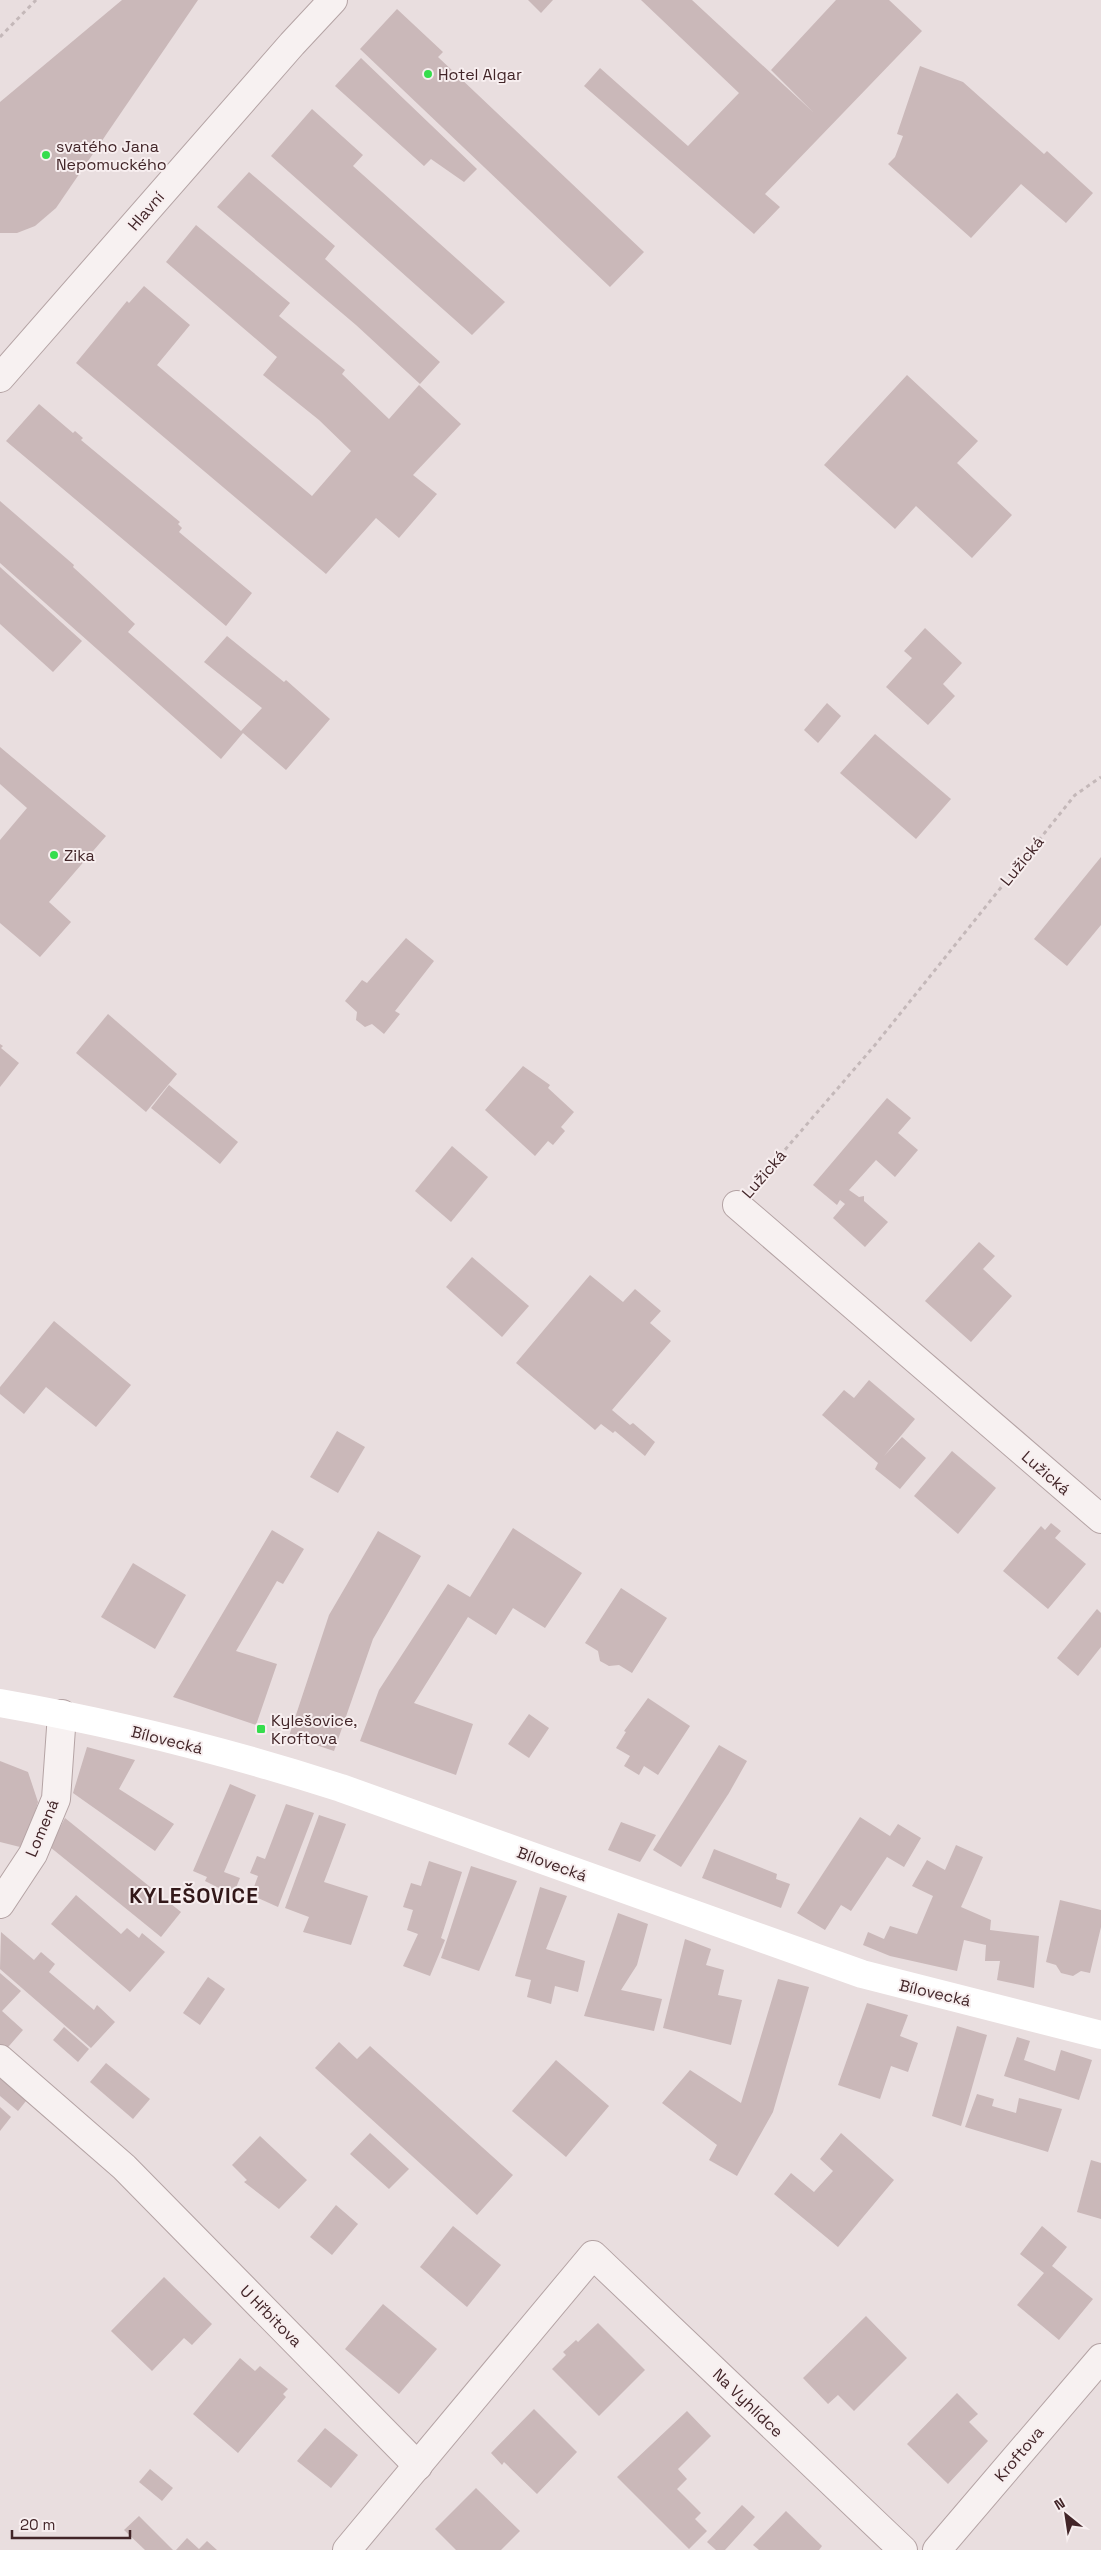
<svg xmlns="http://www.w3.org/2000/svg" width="1101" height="2550" font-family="'Space Grotesk',sans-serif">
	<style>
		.building { fill: #cab8b9 }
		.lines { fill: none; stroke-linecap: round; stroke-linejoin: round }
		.minor-casing { stroke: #b4a3a4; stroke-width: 30 }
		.path { stroke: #c4b8b9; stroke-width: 3; stroke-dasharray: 4 4; stroke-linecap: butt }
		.minor { stroke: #f7f1f1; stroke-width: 28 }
		.secondary { stroke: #fff; stroke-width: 28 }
		.poi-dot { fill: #35dd4c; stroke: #f7eeef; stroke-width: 2 }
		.labels { text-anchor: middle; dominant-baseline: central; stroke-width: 4; stroke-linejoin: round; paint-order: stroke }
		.poi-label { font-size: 16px; fill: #422528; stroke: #f7eeef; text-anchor: start }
		.street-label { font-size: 16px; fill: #422528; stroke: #f7eeef }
		.district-label { font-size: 21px; font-weight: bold; letter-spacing: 1px; fill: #321819; stroke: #f7eeef }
	</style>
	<rect width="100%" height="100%" fill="#e9dedf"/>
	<!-- building -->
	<g class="building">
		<polygon points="122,0 198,0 56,208 35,226 17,233 0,233 0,102"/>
		<polygon points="528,0 553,0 541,13"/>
		<polygon points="641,0 692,0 813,112 771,70 836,0 889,0 922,31 765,194 780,207 754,234 584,86 600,68 688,146 739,93"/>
		<polygon points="397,9 443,52 438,57 644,252 610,287 360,49"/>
		<polygon points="361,58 477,169 464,182 431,159 424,166 335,86"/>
		<polygon points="920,66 963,82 1044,154 1047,151 1093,193 1066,223 1021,184 971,238 888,164 895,157 903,136 897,134"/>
		<polygon points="312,109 363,155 353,166 505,302 472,335 271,156"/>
		<polygon points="249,172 335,246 325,259 440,362 420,384 356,325 217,207"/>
		<polygon points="196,225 290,303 279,316 345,370 342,374 389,419 419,385 461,424 413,475 437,494 399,538 376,518 326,574 76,363 127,301 129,303 144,286 190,325 157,365 312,496 351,451 319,420 263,375 277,357 166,262"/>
		<polygon points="907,375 978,441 957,463 1012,515 972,558 916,506 895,529 824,465"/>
		<polygon points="39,404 73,433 75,431 83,438 81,440 180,522 178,524 182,528 179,532 252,593 226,626 6,441"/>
		<polygon points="0,501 74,565 73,567 135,624 128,632 241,731 262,708 204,662 227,636 284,682 286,680 330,719 286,770 243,733 221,759 0,563"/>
		<polygon points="0,567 82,641 53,672 0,624"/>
		<polygon points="925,628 962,663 943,684 955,696 928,725 886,687 912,658 904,651"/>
		<polygon points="827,703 841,716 818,743 804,730"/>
		<polygon points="875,734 951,799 916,839 840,773"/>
		<polygon points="0,747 106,836 49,902 71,922 40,957 0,923 0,840 27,808 0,784"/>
		<polygon points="1101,857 1101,925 1067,966 1034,939"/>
		<polygon points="406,938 434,961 395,1011 400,1014 384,1034 372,1024 365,1027 356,1020 357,1012 345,1001 362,980 367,983"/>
		<polygon points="108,1014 177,1074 146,1112 76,1053"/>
		<polygon points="0,1044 3,1046 1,1048 19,1063 0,1087"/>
		<polygon points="523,1066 550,1085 548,1088 574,1112 561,1127 565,1131 553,1145 548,1141 535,1156 485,1110"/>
		<polygon points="169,1085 238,1142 220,1164 151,1108"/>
		<polygon points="887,1098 911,1118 898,1133 918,1150 895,1177 876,1160 849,1190 859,1197 864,1196 864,1201 888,1222 865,1247 833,1218 845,1204 840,1200 837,1205 813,1185"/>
		<polygon points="452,1146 488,1177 451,1222 415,1191"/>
		<polygon points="979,1242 995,1256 983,1269 1012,1296 971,1342 925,1301"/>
		<polygon points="472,1257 529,1306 502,1337 446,1287"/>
		<polygon points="590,1275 623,1302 635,1289 661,1311 650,1323 671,1341 612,1410 630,1425 633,1423 655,1442 645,1456 615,1431 613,1433 601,1424 595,1430 516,1363"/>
		<polygon points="54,1321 131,1385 96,1427 46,1387 24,1414 0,1394 0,1387"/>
		<polygon points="869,1380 915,1419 884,1456 902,1437 926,1458 900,1489 875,1469 878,1463 822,1415 844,1390 854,1398"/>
		<polygon points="337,1431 365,1447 338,1493 310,1477"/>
		<polygon points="952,1451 996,1488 958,1534 914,1496"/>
		<polygon points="1051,1523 1061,1531 1055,1538 1086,1564 1048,1609 1003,1571 1041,1526 1045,1530"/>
		<polygon points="513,1528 582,1573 545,1628 513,1608 496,1635 468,1617 414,1703 473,1724 456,1775 360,1741 379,1690 448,1584 470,1597"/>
		<polygon points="272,1530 304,1549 283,1584 277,1581 236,1651 277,1664 256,1725 173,1697"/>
		<polygon points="378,1531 421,1556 373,1639 334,1751 289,1736 329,1615"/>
		<polygon points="133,1563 186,1595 155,1649 101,1617"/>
		<polygon points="621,1588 667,1618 632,1673 619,1665 609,1666 600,1661 598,1651 585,1643"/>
		<polygon points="1097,1609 1101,1613 1101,1647 1078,1676 1057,1658"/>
		<polygon points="648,1698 690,1726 658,1775 644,1766 639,1775 624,1766 630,1756 616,1748 626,1732 624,1731"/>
		<polygon points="529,1714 549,1728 529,1758 508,1744"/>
		<polygon points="719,1745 747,1761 729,1793 681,1867 653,1850"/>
		<polygon points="87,1747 135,1760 119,1789 174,1824 155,1851 73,1793"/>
		<polygon points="0,1761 28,1772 38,1802 24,1848 0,1842"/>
		<polygon points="230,1784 256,1795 224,1872 240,1878 233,1895 205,1881 207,1877 193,1871"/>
		<polygon points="286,1804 314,1813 278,1907 251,1895 258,1876 250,1873 257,1856 265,1859"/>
		<polygon points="319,1815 346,1824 324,1882 368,1896 351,1945 303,1932 309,1917 285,1908"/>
		<polygon points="860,1817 890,1836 898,1824 921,1838 904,1867 887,1857 851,1911 841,1905 825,1930 797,1913"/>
		<polygon points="65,1818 181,1912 161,1937 50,1847"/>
		<polygon points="621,1822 656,1835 640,1862 608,1850"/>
		<polygon points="956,1845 983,1857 961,1907 991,1920 990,1930 1039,1936 1034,1988 997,1980 1000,1961 985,1961 986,1945 964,1940 957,1971 890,1956 863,1945 868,1932 884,1939 890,1926 917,1934 933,1896 912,1886 927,1860 945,1870"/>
		<polygon points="714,1849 777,1874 776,1879 790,1884 781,1908 702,1878"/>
		<polygon points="429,1861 462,1872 441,1938 445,1940 430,1976 403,1966 418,1934 407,1930 413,1910 403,1907 411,1883 421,1886"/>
		<polygon points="471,1866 517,1881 479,1971 441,1958"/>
		<polygon points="540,1887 567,1896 546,1949 585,1961 578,1992 555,1986 551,2004 527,1997 531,1980 515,1976"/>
		<polygon points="76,1895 121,1934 127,1928 139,1938 142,1933 165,1952 130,1992 51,1924"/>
		<polygon points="1060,1900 1101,1910 1101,1927 1090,1973 1081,1971 1073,1976 1061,1973 1056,1965 1046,1962"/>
		<polygon points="618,1913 648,1924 637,1965 621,1990 662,1999 654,2031 584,2016"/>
		<polygon points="1,1932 34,1960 41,1952 55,1964 49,1972 94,2010 97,2005 115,2022 91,2048 0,1969"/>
		<polygon points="685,1939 711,1949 706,1965 724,1970 718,1995 742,2000 731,2045 663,2028"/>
		<polygon points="0,1973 21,1991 2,2011 23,2030 2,2054 0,2052"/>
		<polygon points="208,1977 225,1989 200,2025 183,2013"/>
		<polygon points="778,1979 809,1987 773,2112 737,2176 709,2160 717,2145 662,2103 690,2070 741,2103"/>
		<polygon points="867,2003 908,2015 900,2036 918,2043 908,2072 891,2066 880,2099 838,2085"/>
		<polygon points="957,2026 987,2035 961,2126 932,2116"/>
		<polygon points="64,2027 89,2049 78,2062 53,2040"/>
		<polygon points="1017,2037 1030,2041 1024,2060 1055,2071 1061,2050 1092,2060 1079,2100 1004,2076"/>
		<polygon points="339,2042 357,2059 370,2046 513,2175 477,2215 315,2068"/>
		<polygon points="556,2060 609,2106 566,2157 512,2111"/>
		<polygon points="106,2063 150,2099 133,2119 90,2082"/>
		<polygon points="0,2072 30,2096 18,2111 0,2096"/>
		<polygon points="977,2094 994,2099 992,2106 1016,2113 1019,2098 1062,2109 1048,2152 965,2127"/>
		<polygon points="0,2107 11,2117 0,2131"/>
		<polygon points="370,2133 409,2169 389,2189 350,2154"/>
		<polygon points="841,2133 894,2180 838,2247 774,2194 791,2173 814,2192 833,2171 820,2159"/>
		<polygon points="260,2136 307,2180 279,2209 244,2182 247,2180 232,2165"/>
		<polygon points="1091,2160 1101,2163 1101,2219 1077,2212"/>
		<polygon points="336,2205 358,2224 332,2255 310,2237"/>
		<polygon points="453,2226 501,2265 467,2307 420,2267"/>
		<polygon points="1042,2226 1067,2247 1052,2266 1093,2299 1059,2340 1017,2305 1044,2273 1020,2254"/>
		<polygon points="164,2277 212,2324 192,2345 184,2338 152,2371 111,2331"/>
		<polygon points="383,2304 437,2349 399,2394 345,2349"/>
		<polygon points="866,2316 907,2358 854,2411 838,2395 828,2404 803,2378"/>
		<polygon points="598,2323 645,2370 599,2416 552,2369 566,2355 563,2352 576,2340 578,2342"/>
		<polygon points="240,2358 255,2371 260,2366 288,2389 283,2394 286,2397 238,2453 193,2414"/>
		<polygon points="957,2393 978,2414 969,2422 988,2441 948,2484 907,2444"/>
		<polygon points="534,2409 577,2452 537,2494 504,2462 502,2465 491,2453"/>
		<polygon points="687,2411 711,2436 678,2469 687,2479 677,2489 701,2513 695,2519 707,2531 689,2549 617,2477"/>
		<polygon points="325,2428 358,2455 331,2488 297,2461"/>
		<polygon points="150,2469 173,2488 162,2501 139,2482"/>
		<polygon points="476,2488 520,2531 501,2550 456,2550 435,2529"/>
		<polygon points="742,2505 755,2517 725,2550 716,2550 707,2542"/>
		<polygon points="786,2511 822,2546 819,2550 759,2550 753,2545"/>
		<polygon points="139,2516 173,2550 145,2550 124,2530"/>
		<polygon points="187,2538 199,2549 207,2541 217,2550 176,2550"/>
	</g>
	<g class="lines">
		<!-- minor casing -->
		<g class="minor-casing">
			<g id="minor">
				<polyline points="0,378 292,44 333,0"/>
				<polyline points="737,1205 1101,1519"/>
				<polyline points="0,1904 33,1854 56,1799 62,1714"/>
				<polyline points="0,2059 124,2167 418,2466"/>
				<polyline points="347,2550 593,2255 903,2550"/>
				<polyline points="937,2550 1101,2358"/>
			</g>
		</g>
		<!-- path -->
		<g class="path">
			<polyline points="0,37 36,0"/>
			<polyline points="759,1180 875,1045 1075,795 1101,777"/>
		</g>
		<!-- minor -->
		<use href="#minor" class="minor"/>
		<!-- secondary -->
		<path class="secondary" d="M0,1703c115,20 229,49 341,85l521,186 239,61"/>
	</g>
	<!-- markers -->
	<g class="poi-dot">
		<circle cx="428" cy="74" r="5"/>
		<circle cx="46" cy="155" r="5"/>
		<circle cx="54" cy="855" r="5"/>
		<rect x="256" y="1724" width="10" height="10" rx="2.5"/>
	</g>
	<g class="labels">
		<!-- poi labels -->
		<g class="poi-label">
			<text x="438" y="74">Hotel Algar</text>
			<text x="56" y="146">svatého Jana<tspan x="56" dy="18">Nepomuckého</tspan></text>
			<text x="64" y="855">Zika</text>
			<text x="271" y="1720">Kylešovice,<tspan x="271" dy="18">Kroftova</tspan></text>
		</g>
		<!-- street labels -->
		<g class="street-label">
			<text transform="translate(146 211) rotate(-49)">Hlavní</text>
			<text transform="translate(1022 861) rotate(-51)">Lužická</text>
			<text transform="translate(764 1174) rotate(-49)">Lužická</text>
			<text transform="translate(1046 1473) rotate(41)">Lužická</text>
			<text transform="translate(167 1740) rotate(14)">Bílovecká</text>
			<text transform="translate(42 1828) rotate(-67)">Lomená</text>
			<text transform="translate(552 1864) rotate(20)">Bílovecká</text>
			<text transform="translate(935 1993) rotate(13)">Bílovecká</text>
			<text transform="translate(271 2316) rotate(45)">U Hřbitova</text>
			<text transform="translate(748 2403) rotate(44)">Na Vyhlídce</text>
			<text transform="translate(1019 2454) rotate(-50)">Kroftova</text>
		</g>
		<!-- district labels -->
		<g class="district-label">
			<text x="194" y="1895">KYLEŠOVICE</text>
		</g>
	</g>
	<!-- north arrow -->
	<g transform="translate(1066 2515) rotate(330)" stroke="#f7eeef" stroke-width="4" paint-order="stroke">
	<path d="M0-4L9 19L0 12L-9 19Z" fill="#422528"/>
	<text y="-8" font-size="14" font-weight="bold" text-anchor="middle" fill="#422528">N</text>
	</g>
	<!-- scale -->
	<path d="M12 2530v8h118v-8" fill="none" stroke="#422528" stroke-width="2.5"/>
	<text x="20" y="2530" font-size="15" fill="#422528" stroke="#f7eeef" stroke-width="4" paint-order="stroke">20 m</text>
</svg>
